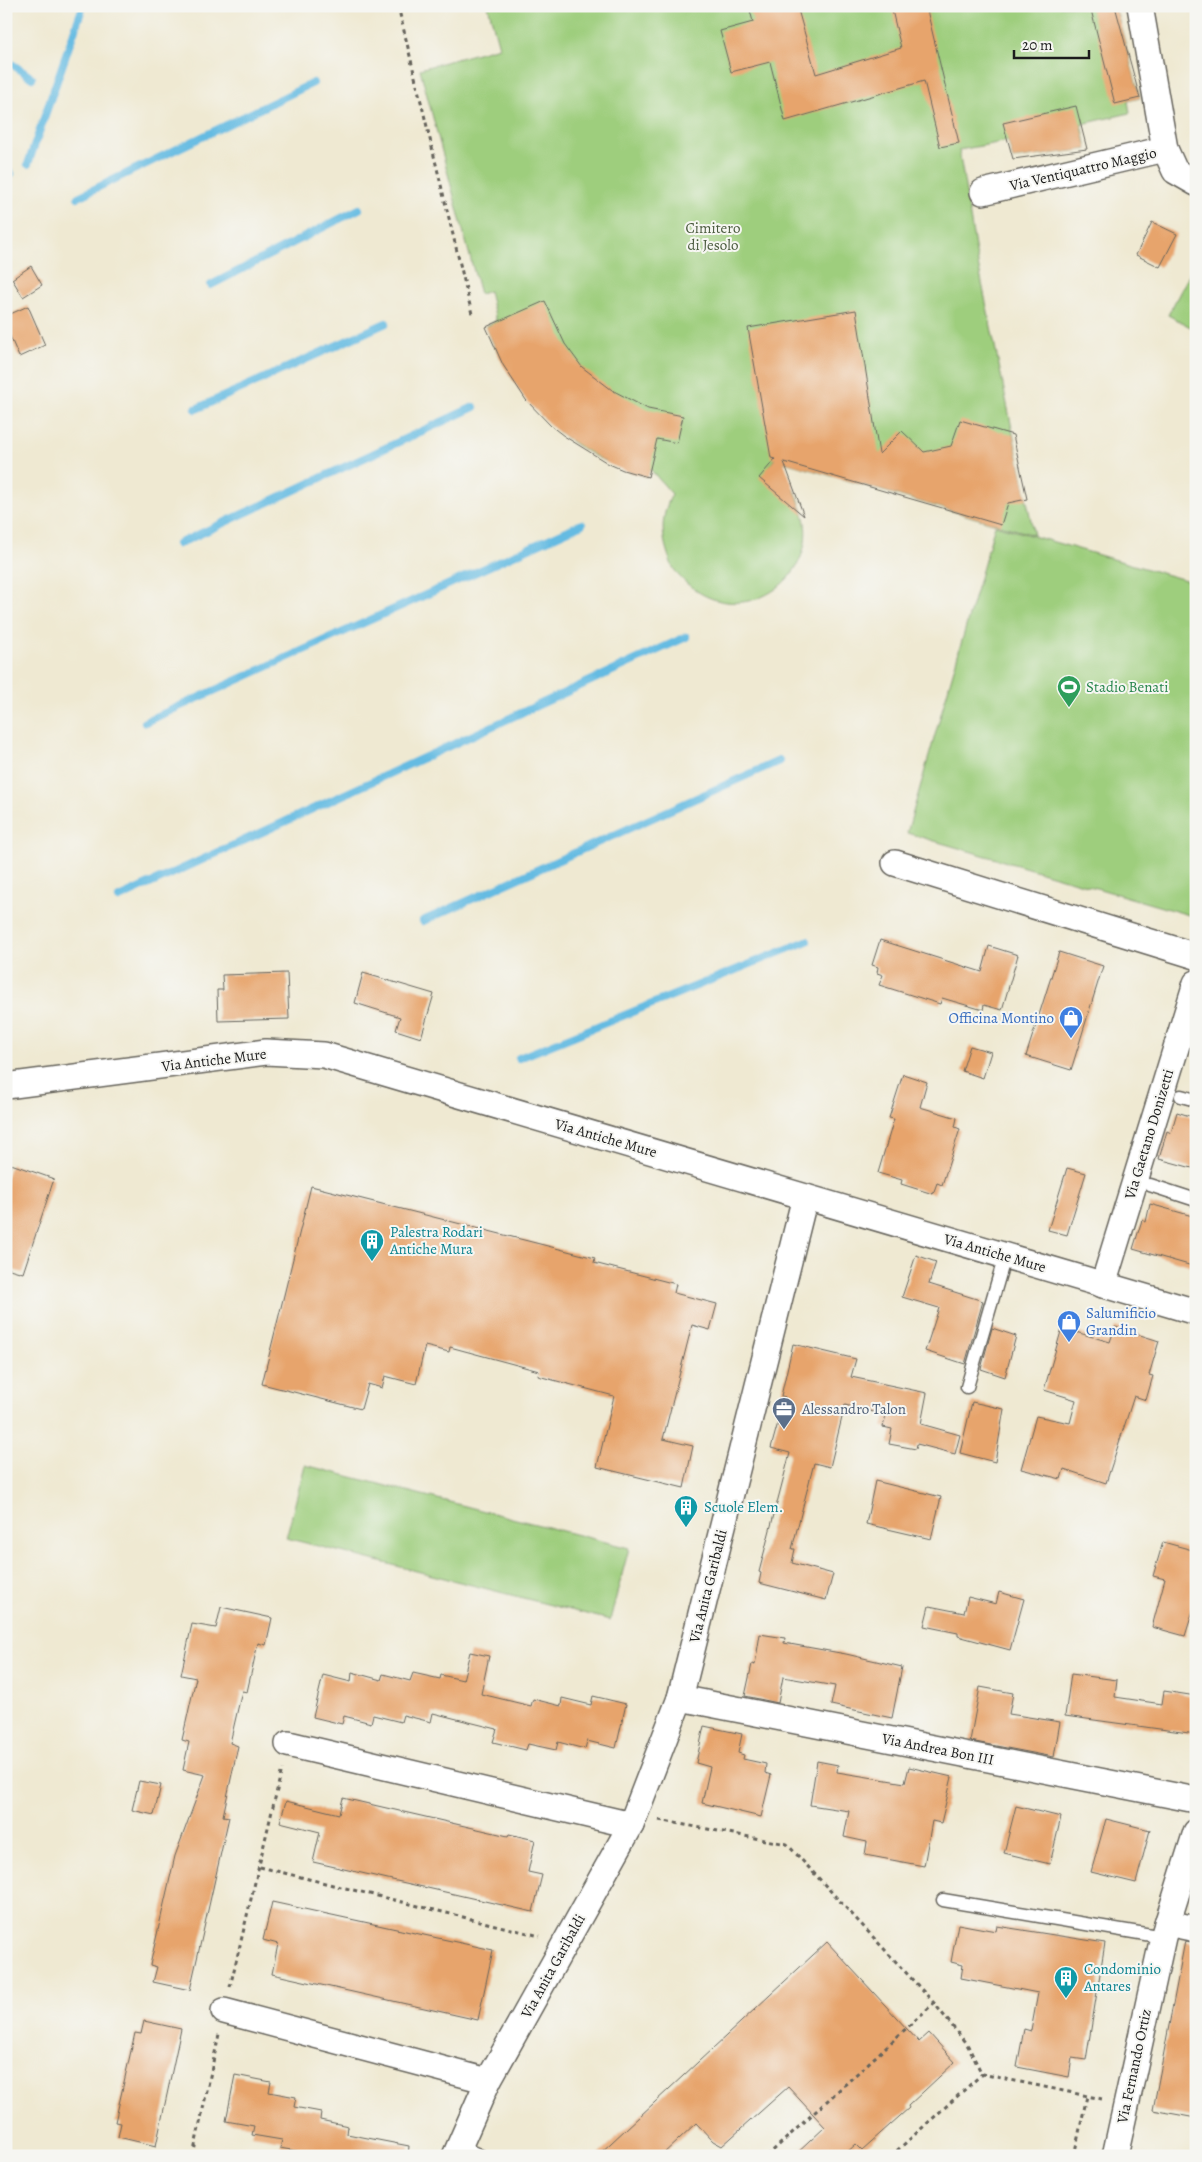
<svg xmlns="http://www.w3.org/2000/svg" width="1202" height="2162" font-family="Alegreya,serif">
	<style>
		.green { fill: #9ece7d; stroke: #5d754c }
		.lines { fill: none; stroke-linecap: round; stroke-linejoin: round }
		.stream { stroke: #65bbe2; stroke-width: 8 }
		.building { fill: #e7a46c }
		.service-casing { stroke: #66645c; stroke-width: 15 }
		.minor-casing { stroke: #66645c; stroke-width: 28 }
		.path { stroke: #66645c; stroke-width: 3; stroke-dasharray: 4 4; stroke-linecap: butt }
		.service { stroke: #fff; stroke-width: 12 }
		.minor { stroke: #fff; stroke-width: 25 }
		.labels { text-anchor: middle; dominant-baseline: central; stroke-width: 4; stroke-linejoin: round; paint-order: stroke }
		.street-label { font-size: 15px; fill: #1c1c1c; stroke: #f6f6f2 }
		.park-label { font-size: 15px; fill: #4a5a3e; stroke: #f6f6f2 }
		.leisure-label { font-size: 15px; fill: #27864d; stroke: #f6f6f2; text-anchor: start }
		.shop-label { font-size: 15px; fill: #366cbe; stroke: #f6f6f2; text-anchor: end }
		.culture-label { font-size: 15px; fill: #0d838f; stroke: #f6f6f2; text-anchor: start }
		.service-label { font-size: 15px; fill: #4e5e75; stroke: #f6f6f2; text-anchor: start }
	</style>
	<rect width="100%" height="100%" fill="#f6f6f2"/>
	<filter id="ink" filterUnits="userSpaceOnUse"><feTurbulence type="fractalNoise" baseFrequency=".02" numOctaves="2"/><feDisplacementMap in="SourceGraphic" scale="10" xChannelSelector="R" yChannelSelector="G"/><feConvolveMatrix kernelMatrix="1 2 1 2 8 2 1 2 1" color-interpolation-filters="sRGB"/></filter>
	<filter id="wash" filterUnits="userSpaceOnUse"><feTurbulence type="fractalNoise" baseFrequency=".0096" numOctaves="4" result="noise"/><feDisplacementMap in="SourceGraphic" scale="20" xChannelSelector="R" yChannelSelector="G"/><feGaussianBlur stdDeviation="1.12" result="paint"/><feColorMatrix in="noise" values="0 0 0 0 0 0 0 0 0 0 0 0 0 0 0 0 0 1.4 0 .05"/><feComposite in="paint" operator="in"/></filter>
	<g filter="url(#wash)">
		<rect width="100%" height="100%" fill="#efe9d2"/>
		<!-- green -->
		<g class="green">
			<path d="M488,6h627l25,92 -12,3 2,12 -48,11 5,25 -74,10 -5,-18 -49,9 18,109 57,276 -260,-76 -5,8c6,5 15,10 20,16 7,7 9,15 12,24 25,67 -55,125 -111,79 -10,-8 -16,-14 -20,-26 -9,-24 -10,-42 2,-66l-22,-25 -3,8c-79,-22 -132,-75 -161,-151l10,-5 -7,-30 -9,3 -60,-225 79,-22z"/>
			<polygon points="1196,262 1196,330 1168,315"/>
			<polygon points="995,525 1196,583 1196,917 907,833"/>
			<polygon points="305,1465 629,1548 610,1620 286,1538"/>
		</g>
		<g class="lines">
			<!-- stream -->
			<g class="stream">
				<polyline points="6,60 32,78"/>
				<polyline points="28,164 83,6"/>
				<polyline points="6,171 11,174"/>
				<polyline points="78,197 313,83"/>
				<polyline points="211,285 359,209"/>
				<polyline points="196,409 386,323"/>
				<polyline points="178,544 474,407"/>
				<polyline points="145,722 582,524"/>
				<polyline points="119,898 686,637"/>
				<polyline points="423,921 779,761"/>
				<polyline points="519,1058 807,941"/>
			</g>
		</g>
		<g id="blocks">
			<!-- building -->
			<g class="building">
				<polygon points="749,6 797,6 816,74 901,48 891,6 926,6 959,143 940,147 924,81 785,121 770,62 731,72 720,31 753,22"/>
				<polygon points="1090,6 1115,6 1140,98 1115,104"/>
				<polygon points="1076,106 1087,149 1013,159 1003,123"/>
				<polygon points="1152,222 1177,234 1160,267 1136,255"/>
				<polygon points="31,266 42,285 23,297 12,279"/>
				<polygon points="545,301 565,344 582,367 612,390 648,409 683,416 677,443 657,439 648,477 623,470 609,464 564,436 551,426 526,400 503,365 486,327"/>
				<polygon points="28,306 45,345 19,357 6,327 6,316"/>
				<polygon points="856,310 879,454 902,431 924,452 951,446 960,420 1013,435 1027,499 1008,503 1001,525 784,462 804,516 759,478 775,459 771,458 748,328"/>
				<polygon points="880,940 982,972 989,946 1018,955 1002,1010 984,1005 983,1010 942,998 940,1004 879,985 883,975 877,973 878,967 872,965"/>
				<polygon points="1059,952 1103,966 1071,1070 1026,1056"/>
				<polygon points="287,973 289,1019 218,1021 217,990 223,990 222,975"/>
				<polygon points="363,973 434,994 421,1038 396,1030 400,1017 355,1003"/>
				<polygon points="970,1046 991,1052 983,1078 962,1071"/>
				<polygon points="903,1074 927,1082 920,1107 957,1118 955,1127 960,1129 942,1185 937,1183 933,1194 901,1184 902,1180 878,1173 894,1119 889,1118"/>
				<polygon points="1177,1112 1196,1118 1196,1169 1159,1159 1167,1131 1171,1133"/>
				<polygon points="11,1164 54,1179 23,1273 6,1268 6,1178"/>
				<polygon points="1067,1168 1086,1173 1067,1235 1048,1230"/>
				<polygon points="311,1186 595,1258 594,1263 676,1284 674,1293 717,1304 710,1330 692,1325 663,1439 693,1446 684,1488 597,1467 614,1396 538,1376 539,1371 450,1347 449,1352 425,1346 416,1384 385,1376 382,1388 368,1384 361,1409 262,1384"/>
				<polygon points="1150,1204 1196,1217 1196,1267 1133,1249 1142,1220 1146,1222"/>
				<polygon points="916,1255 936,1262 929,1284 983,1301 965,1364 925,1351 939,1308 902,1297"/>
				<polygon points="1115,1327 1159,1341 1149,1375 1153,1376 1146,1400 1134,1396 1106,1483 1064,1469 1061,1479 1021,1469 1036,1416 1070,1423 1076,1400 1044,1390 1062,1328 1110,1342"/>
				<polygon points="992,1328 1016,1336 1005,1377 981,1369"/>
				<polygon points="793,1344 856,1359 851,1377 927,1393 921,1424 960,1435 955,1454 917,1444 916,1449 889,1444 892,1429 883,1427 886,1415 845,1405 830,1467 814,1463 792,1549 795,1549 792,1563 833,1574 826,1600 759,1583 761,1573 759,1572 790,1453 771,1448 785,1397 781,1396"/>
				<polygon points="972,1402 1004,1409 995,1462 960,1453"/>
				<polygon points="875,1481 941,1497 931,1539 866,1524"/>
				<polygon points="1163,1542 1196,1551 1196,1601 1185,1636 1152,1627 1165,1579 1153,1576"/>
				<polygon points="999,1592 1024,1599 1010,1650 958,1636 958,1633 924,1626 929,1606 964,1613 968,1597 996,1604"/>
				<polygon points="221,1607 272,1618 266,1645 258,1643 247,1692 242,1691 230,1743 238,1746 223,1816 229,1817 190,1990 153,1982 157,1967 150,1965 175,1856 205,1775 183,1770 189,1742 182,1740 196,1678 181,1675 192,1624 216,1628"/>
				<polygon points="760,1634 785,1638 784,1643 846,1654 902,1667 892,1718 831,1705 835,1686 783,1677 778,1703 745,1696 752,1664 755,1665"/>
				<polygon points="470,1652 489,1656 481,1694 531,1706 533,1699 561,1706 562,1698 591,1705 593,1696 626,1704 616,1748 587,1741 585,1749 558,1742 556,1750 528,1744 526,1750 493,1742 497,1729 433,1713 431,1722 403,1715 401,1722 373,1715 371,1723 344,1716 342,1724 313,1717 323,1675 351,1682 352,1672 381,1680 383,1674 410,1681 413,1673 440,1679 441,1675 463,1680"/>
				<polygon points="1071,1674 1117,1680 1115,1697 1162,1704 1164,1691 1196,1696 1196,1734 1065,1716"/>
				<polygon points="980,1687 1013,1693 1009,1714 1060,1722 1054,1757 970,1741"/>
				<polygon points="704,1726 742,1734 738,1753 744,1755 743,1759 766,1764 765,1773 771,1775 761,1817 702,1803 710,1767 696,1763"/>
				<polygon points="817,1761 838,1765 837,1772 905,1783 909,1767 952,1777 941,1823 932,1821 924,1866 865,1855 867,1842 844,1837 849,1811 810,1805"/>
				<polygon points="139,1781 161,1785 154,1815 132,1810"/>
				<polygon points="343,1798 508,1836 509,1834 535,1840 528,1872 542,1875 533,1912 313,1862 320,1832 280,1822 286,1801 339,1814"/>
				<polygon points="1016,1806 1061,1817 1050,1864 1004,1853"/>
				<polygon points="1106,1819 1150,1830 1136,1883 1091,1872"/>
				<polygon points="272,1902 493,1950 478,2020 272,1974 278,1944 263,1940"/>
				<polygon points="958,1924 996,1931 997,1926 1105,1943 1086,2060 1072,2058 1069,2077 1017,2067 1024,2029 1031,2031 1038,1993 961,1978 963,1965 951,1962"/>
				<polygon points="1185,1941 1196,1943 1196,2118 1153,2110"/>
				<polygon points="827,1942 919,2042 929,2033 955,2062 908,2106 909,2108 862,2150 856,2144 843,2156 794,2156 825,2127 788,2087 722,2146 713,2141 696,2123 661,2156 597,2156"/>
				<polygon points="144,2021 181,2029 156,2146 118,2137 121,2123 115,2122 135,2033 141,2034"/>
				<polygon points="235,2075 271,2082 269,2092 296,2097 294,2107 321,2112 320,2120 348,2126 347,2134 409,2146 408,2156 306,2156 307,2153 280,2148 282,2140 252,2135 254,2126 226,2121"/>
			</g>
		</g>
	</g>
	<g filter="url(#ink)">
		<use href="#blocks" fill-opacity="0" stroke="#66645c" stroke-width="1"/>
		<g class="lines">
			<!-- service casing -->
			<g class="service-casing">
				<g id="service">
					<polyline points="1181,1096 1196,1100"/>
					<polyline points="1150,1185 1196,1200"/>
					<polyline points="967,1387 1005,1256"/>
					<polyline points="943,1900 1163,1937"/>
					<polyline points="459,2146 481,2156"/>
				</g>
			</g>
			<!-- minor casing -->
			<g class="minor-casing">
				<g id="minor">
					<polyline points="1140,6 1165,149 1175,171 1196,183"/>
					<polyline points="983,192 1165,149"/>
					<polyline points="895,863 1196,956"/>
					<polyline points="6,1086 266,1052 324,1055 1196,1312"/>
					<polyline points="1103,1285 1196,983"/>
					<polyline points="680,1698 1196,1800"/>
					<polyline points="288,1744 631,1825"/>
					<polyline points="1167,1923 1196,1929"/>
					<polyline points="224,2011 488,2081"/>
					<polyline points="455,2156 488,2081 631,1825 680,1698 805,1197"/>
					<polyline points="1115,2156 1163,1937 1196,1832"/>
				</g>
			</g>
			<!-- path -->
			<g class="path">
				<polyline points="398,6 472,314"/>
				<polyline points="659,1820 787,1844 934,2003 968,2046 982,2074 1102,2099"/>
				<polyline points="260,1867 540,1936"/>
				<polyline points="230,1987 282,1769"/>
				<polyline points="193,2156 219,2034"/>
				<polyline points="767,2156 934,2003"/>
				<polyline points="891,2156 982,2074"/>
				<polyline points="1074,2156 1087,2096"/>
			</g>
			<!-- service -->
			<use href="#service" class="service"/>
			<!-- minor -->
			<use href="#minor" class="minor"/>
		</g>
	</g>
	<!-- icons -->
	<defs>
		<g id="stadium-pin" transform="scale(1.25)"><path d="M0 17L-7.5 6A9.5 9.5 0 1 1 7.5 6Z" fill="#2e9e5b" stroke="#f6f6f2"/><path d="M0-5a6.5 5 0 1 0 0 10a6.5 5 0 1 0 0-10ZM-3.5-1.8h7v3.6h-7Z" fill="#fff"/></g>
		<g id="shop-pin" transform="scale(1.25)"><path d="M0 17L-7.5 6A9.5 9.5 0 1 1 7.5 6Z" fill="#3f7fe0" stroke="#f6f6f2"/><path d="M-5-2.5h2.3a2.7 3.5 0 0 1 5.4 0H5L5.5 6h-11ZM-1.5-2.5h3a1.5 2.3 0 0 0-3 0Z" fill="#fff"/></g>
		<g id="building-pin" transform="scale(1.25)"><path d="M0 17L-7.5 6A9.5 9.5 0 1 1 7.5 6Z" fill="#0f9aa8" stroke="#f6f6f2"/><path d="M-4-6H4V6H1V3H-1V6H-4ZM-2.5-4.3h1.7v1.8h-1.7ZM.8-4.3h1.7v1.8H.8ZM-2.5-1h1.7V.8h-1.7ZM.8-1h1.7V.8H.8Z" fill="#fff"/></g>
		<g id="office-pin" transform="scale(1.25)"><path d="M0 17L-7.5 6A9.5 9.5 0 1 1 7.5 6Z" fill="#5c6f8a" stroke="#f6f6f2"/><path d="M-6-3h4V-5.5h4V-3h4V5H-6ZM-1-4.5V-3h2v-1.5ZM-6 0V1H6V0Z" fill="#fff"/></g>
	</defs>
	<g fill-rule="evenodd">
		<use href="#stadium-pin" x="1069" y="687"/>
		<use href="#shop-pin" x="1071" y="1018"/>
		<use href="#building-pin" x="372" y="1241"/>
		<use href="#shop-pin" x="1069" y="1322"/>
		<use href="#office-pin" x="784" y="1409"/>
		<use href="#building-pin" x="686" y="1507"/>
		<use href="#building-pin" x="1066" y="1978"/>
	</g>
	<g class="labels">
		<!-- street labels -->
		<g class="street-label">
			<text transform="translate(1083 169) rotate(-13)">Via Ventiquattro Maggio</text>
			<text transform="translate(214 1060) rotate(-7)">Via Antiche Mure</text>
			<text transform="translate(1149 1134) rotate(-73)">Via Gaetano Donizetti</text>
			<text transform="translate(606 1138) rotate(16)">Via Antiche Mure</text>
			<text transform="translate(995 1253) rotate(16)">Via Antiche Mure</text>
			<text transform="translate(708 1586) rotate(-76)">Via Anita Garibaldi</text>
			<text transform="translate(938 1749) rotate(11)">Via Andrea Bon III</text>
			<text transform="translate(553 1966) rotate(-61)">Via Anita Garibaldi</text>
			<text transform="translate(1134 2066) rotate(-78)">Via Fernando Ortiz</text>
		</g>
		<!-- park labels -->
		<g class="park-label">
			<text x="713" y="228">Cimitero<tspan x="713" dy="17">di Jesolo</tspan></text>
		</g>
		<!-- leisure labels -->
		<g class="leisure-label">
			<text x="1086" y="687">Stadio Benati</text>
		</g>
		<!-- shop labels -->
		<g class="shop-label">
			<text x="1054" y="1018">Officina Montino</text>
			<text x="1086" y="1313" text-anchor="start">Salumificio<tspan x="1086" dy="17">Grandin</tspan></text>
		</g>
		<!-- culture labels -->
		<g class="culture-label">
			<text x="390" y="1232">Palestra Rodari<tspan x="390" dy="17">Antiche Mura</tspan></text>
			<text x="704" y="1507">Scuole Elem.</text>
			<text x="1084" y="1969">Condominio<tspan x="1084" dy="17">Antares</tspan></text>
		</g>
		<!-- service labels -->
		<g class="service-label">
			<text x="802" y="1409">Alessandro Talon</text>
		</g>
	</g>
	<!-- margin -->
	<rect width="1202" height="2162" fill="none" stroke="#f6f6f2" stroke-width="25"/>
	<!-- scale -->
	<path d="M1014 50v8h75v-8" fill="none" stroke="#1c1c1c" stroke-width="2.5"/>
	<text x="1022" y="50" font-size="15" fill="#1c1c1c" stroke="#f6f6f2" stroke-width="4" paint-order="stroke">20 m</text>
</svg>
